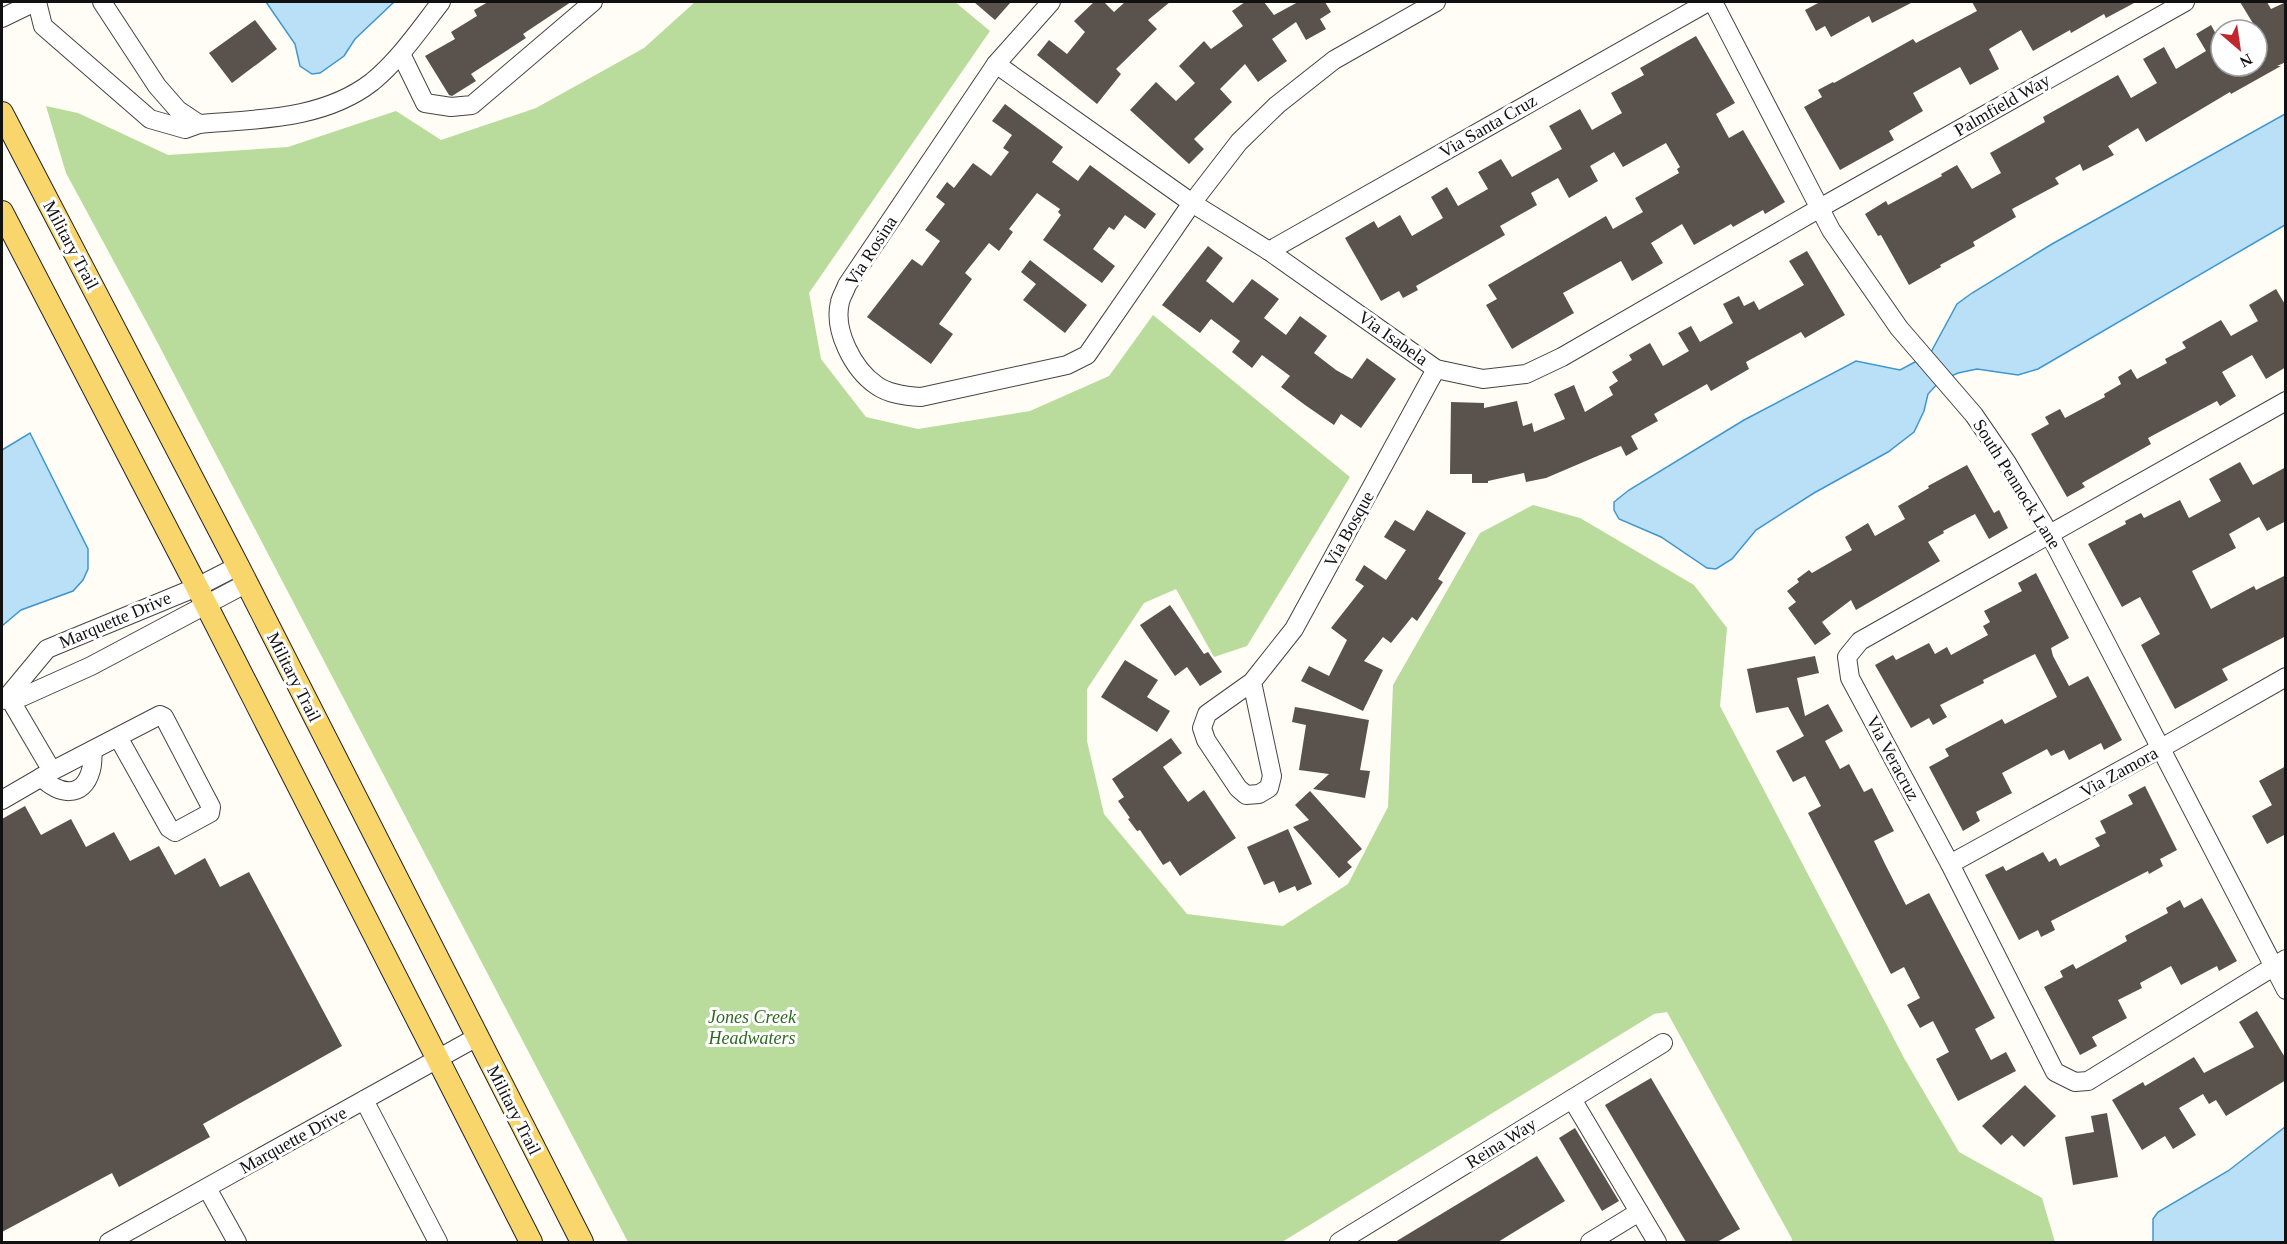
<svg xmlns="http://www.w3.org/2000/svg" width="2287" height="1244" font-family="'Times New Roman',serif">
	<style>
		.forest { fill: #b9dc9c }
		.water { fill: #b9e0f7; stroke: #3f96cf; stroke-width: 1.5 }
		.building { fill: #5a524d }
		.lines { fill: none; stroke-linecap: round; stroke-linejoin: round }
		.minor-casing { stroke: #444; stroke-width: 20 }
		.major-casing { stroke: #222; stroke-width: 24 }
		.minor { stroke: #fff; stroke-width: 18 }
		.major { stroke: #f9d66b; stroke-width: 22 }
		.labels { text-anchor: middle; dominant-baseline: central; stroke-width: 6; stroke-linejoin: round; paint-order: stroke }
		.street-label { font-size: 18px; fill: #111; stroke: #fff }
		.park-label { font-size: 18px; font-style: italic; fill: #2f6b1f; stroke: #fff }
	</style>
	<rect width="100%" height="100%" fill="#fffdf5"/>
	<!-- forest -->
	<polygon class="forest" points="695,2 955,2 990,31 809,293 821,359 866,417 918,429 1030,411 1109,376 1153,315 1350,477 1247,646 1214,657 1176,589 1144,603 1087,689 1087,741 1104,814 1187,914 1283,926 1348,884 1388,807 1393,685 1480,533 1533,505 1580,518 1694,585 1727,628 1720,706 1904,1058 1959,1152 2042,1198 2055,1242 1791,1242 1792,1239 1667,1012 1654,1014 1282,1242 628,1242 153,334 66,173 46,106 78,113 168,155 288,147 396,111 441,140 536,108 644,48"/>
	<!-- water -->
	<g class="water">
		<polygon points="266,2 394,2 355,39 344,56 320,73 312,74 300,66 295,44"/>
		<polygon points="2285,114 2285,225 2038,369 2018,375 1977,369 1958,373 1940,381 1928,394 1924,411 1914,432 1888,452 1814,493 1756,530 1732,559 1716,569 1707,568 1661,537 1619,519 1614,510 1614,502 1629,490 1744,420 1856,361 1900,370 1915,362 1931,352 1957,304 1972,293 2052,244"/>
		<polygon points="30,433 88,549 88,569 83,580 73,591 21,610 2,626 2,450"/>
		<polygon points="2285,1127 2285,1242 2153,1242 2153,1219 2158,1212 2228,1171"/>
	</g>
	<!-- building -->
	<g class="building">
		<polygon points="488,2 571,2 523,34 526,38 471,74 476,81 452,96 449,95 425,56 455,39 451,32 477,16 474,10"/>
		<polygon points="974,2 1011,2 995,20"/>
		<polygon points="1094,2 1104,2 1114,12 1125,2 1170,2 1148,20 1157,29 1116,69 1121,74 1097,104 1037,55 1049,40 1067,54 1085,32 1074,21"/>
		<polygon points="1245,2 1264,2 1274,15 1298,2 1325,2 1331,12 1320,19 1326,29 1306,40 1296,22 1272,39 1287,61 1258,82 1245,64 1220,89 1232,102 1194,139 1204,149 1189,164 1130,110 1156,82 1176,101 1195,83 1179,66 1204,41 1211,49 1243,26 1232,11"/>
		<polygon points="1820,2 1913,2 1872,23 1869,16 1831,37 1825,26 1816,31 1805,10"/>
		<polygon points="1972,2 2136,2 2106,18 2104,14 2071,33 2070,30 2033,51 2021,30 1989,49 1999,69 1970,85 1960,67 1913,93 1923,111 1889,131 1894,140 1840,170 1804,107 1822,97 1818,90 1833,82 1834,83 1913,39 1916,43 1977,11"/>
		<polygon points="2240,2 2267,2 2271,9 2286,2 2286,62 2277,66 2281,66 2231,94 2230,92 2146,142 2138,128 2108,146 2114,155 2083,171 2080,164 2055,178 2059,184 2012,209 2016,217 1973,242 1975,246 1940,265 1941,267 1909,285 1881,235 1878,236 1865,214 1886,201 1888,205 1942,176 1941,174 1957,165 1972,189 2001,173 1990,153 2045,122 2043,117 2118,75 2131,98 2157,83 2143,59 2164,47 2176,69 2206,51 2196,34 2211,25 2221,43 2221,66 2257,66 2257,30"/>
		<polygon points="255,20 277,49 232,83 209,53"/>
		<polygon points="1696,36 1735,103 1716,114 1729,138 1743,130 1785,202 1765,214 1763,210 1733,227 1731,224 1694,245 1682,224 1651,243 1663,263 1632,281 1621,261 1563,293 1574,313 1512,349 1486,305 1497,299 1488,285 1606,216 1613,229 1643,212 1635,198 1679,173 1677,169 1680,167 1666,143 1623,167 1614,152 1590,166 1598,181 1569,198 1558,178 1531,193 1537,205 1500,226 1505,235 1416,286 1418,290 1403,298 1399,291 1381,301 1345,238 1374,221 1378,228 1400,215 1412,236 1443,218 1431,197 1447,187 1458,206 1488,189 1478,172 1501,159 1512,177 1562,149 1549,126 1580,109 1592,130 1622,113 1611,93 1644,75 1640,68"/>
		<polygon points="1005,104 1063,147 1052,162 1078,181 1090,165 1156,214 1145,229 1125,215 1114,230 1109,227 1093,249 1115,266 1102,283 1043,240 1061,215 1058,212 1060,209 1037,193 1009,229 1013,232 999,251 989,243 965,273 972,279 939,324 953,334 931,364 867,317 912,259 922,266 940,241 925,230 945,204 936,197 947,182 954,188 973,163 991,176 1009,152 1003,148 1012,135 992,121"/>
		<polygon points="1208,246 1223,258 1206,281 1233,303 1252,279 1279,299 1264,318 1286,335 1300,316 1327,336 1314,353 1336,370 1352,379 1367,358 1396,379 1361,428 1341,414 1334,425 1305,405 1281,387 1290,376 1262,355 1252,368 1232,352 1240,341 1211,319 1200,333 1162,305"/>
		<polygon points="1807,251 1845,315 1805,338 1801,332 1746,362 1749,369 1711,391 1707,384 1654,414 1658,421 1631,436 1638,449 1626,456 1621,446 1546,478 1526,482 1524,473 1488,481 1488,483 1472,483 1472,474 1450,474 1451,402 1484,403 1484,408 1517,401 1523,426 1532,423 1534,432 1565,419 1554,394 1574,385 1585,412 1613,395 1609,387 1618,381 1612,372 1632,360 1629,355 1650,343 1663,366 1689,351 1678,333 1691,326 1700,342 1733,323 1723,304 1739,296 1744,306 1754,301 1759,310 1804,285 1789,261"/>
		<polygon points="1030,260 1087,305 1065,333 1023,300 1036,284 1021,272"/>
		<polygon points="2276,289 2286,306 2286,367 2266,379 2252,355 2222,372 2236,396 2220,406 2217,401 2148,438 2151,444 2082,483 2085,487 2067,497 2031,434 2049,424 2045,417 2060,409 2065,418 2105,397 2104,394 2121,384 2118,377 2131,369 2137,379 2167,363 2165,359 2186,348 2182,342 2221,320 2231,336 2258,321 2249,305"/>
		<polygon points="2240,462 2253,485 2286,467 2286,521 2267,531 2259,517 2229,534 2236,548 2192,571 2211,609 2254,586 2256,590 2286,575 2286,636 2222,669 2228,680 2175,709 2141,645 2160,634 2140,597 2122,607 2088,544 2126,524 2125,521 2141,513 2144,518 2180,500 2189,518 2221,501 2209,479"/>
		<polygon points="1967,465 1994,513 1999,510 2008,528 1989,539 1975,514 1943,531 1944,533 1928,542 1940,561 1856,610 1851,600 1822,622 1831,634 1815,645 1788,608 1796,602 1787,591 1799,582 1797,579 1809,570 1812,573 1852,550 1845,537 1868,523 1875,536 1905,519 1898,506 1929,488 1928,486"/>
		<polygon points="1427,510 1466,533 1438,579 1443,582 1417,621 1412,617 1391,643 1383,637 1364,661 1383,670 1363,711 1301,681 1309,666 1329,676 1347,640 1331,628 1364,586 1355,580 1364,565 1386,580 1406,550 1384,537 1395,520 1414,531"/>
		<polygon points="2036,573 2069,638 2051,648 2053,656 2069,686 2088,676 2122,740 2104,750 2101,743 2069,760 2064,750 2051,756 2047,749 2002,773 2012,793 1976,812 1980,821 1963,831 1929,767 1949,756 1945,749 2002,719 2005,724 2057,697 2035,654 1983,680 1984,683 1940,705 1947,717 1933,725 1929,718 1911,728 1875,665 1893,655 1896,660 1929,643 1935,654 1947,647 1951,655 1988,635 1983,626 1990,622 1984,611 2022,591 2018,583"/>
		<polygon points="1170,605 1204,654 1208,652 1222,672 1200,686 1187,667 1175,676 1140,625"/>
		<polygon points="1815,656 1819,673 1797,678 1805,716 1828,704 1843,731 1825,741 1840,769 1849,764 1864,792 1872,788 1894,831 1874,841 1885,864 1906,905 1929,893 1995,1018 1975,1029 1991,1060 2006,1052 2016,1071 1958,1101 1936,1059 1949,1052 1933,1021 1920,1028 1907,1005 1920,998 1904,967 1891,974 1808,813 1821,806 1805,776 1793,782 1776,751 1804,736 1788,707 1756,713 1747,669"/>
		<polygon points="1125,660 1158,680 1147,697 1170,711 1157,732 1101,697"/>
		<polygon points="1295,707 1369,720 1360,770 1370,771 1365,798 1313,789 1329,774 1299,770 1306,725 1292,722"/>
		<polygon points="1171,738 1182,753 1163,767 1188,802 1204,790 1236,838 1180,876 1170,861 1163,865 1140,830 1137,831 1128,819 1130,818 1118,801 1124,797 1112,779"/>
		<polygon points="2286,766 2286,834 2267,844 2252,816 2272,805 2259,781"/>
		<polygon points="2145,786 2177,850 2160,859 2163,866 2149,874 2148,871 2051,921 2055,930 2041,937 2038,930 2019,940 1985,875 2003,866 2006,871 2043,852 2049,862 2056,858 2060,866 2100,846 2095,838 2106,833 2100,821 2133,804 2128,795"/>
		<polygon points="1310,791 1362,849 1347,862 1352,867 1339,878 1293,827 1309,820 1295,805"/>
		<polygon points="25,806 41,835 71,819 86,847 114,832 130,861 159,846 175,875 205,858 220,887 249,872 342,1046 203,1124 210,1137 119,1187 112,1173 2,1232 2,819"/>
		<polygon points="1288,829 1312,884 1297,891 1295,886 1279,893 1274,881 1264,885 1247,847"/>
		<polygon points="2202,898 2237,961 2219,971 2217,966 2181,985 2171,966 2140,983 2142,988 2118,1000 2127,1018 2092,1037 2097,1046 2080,1055 2044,987 2063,977 2060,971 2073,964 2076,969 2127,941 2125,936 2168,913 2166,908 2180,900 2184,908"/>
		<polygon points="2257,1011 2286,1059 2286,1080 2226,1116 2216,1100 2209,1104 2203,1094 2179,1108 2196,1135 2173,1149 2165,1136 2142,1150 2112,1100 2143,1082 2145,1086 2194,1057 2204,1073 2254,1047 2239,1022"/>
		<polygon points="1651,1078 1740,1229 1717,1242 1686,1242 1605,1105"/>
		<polygon points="2025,1085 2056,1116 2024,1147 2012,1135 2001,1145 1982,1126"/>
		<polygon points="2107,1113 2118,1177 2073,1185 2065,1137 2094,1132 2091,1116"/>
		<polygon points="1575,1128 1619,1201 1602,1211 1559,1138"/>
		<polygon points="1537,1156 1565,1201 1498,1242 1395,1242"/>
	</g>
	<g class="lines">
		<!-- minor casing -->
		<g class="minor-casing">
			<g id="minor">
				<path d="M37,2l6,24 107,93 35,10 14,-5c58,-5 124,-4 173,-42 27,-22 48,-53 69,-80"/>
				<polyline points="102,2 157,86 178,110 199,124"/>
				<path d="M1051,2l-55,62 -149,221c-2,6 -6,12 -7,17 -7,28 13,67 36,83 12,9 29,11 45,12l146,-32 20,-10 105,-152 47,-61 38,-37 57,-45 102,-58"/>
				<polyline points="1713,2 1831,230 1899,328 1974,415 2007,463 2050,535 2286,990"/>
				<polyline points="2,18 35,2"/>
				<polyline points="401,54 425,103 451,107 472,105 593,2"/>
				<polyline points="996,64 1192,203 1269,251 1436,369 1483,379 1526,374 1562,357 1820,208 2185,2"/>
				<polyline points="1269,251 1708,2"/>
				<polyline points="2286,401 1860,641 1847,657 1850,678 1950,864 2055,1072 2075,1082 2088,1081 2286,959"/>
				<polyline points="1252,682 1272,776 1269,788 1259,794 1246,795 1238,788 1206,740 1202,728 1207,714 1252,682 1294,629 1436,369"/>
				<polyline points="8,696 22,697 91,666 247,583"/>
				<polyline points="8,696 52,771"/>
				<polyline points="2,700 8,696 47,649 197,587 238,566"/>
				<path d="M41,777c17,17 42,23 50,-7 2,-6 1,-14 2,-20"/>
				<polyline points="2,800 52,771 160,715 164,717 211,807 210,813 175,832 169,828 118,737"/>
				<polyline points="1950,864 2172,742 2286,677"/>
				<polyline points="1572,1099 1657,1242"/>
				<polyline points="364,1100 438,1242"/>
				<polyline points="207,1188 237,1242"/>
				<polyline points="109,1242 477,1037"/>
				<polyline points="1339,1242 1663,1043"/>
				<polyline points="1590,1242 1639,1212"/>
			</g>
		</g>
		<!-- major casing -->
		<g class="major-casing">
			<g id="major">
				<polyline points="2,113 238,566 582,1242"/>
				<polyline points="2,212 197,587 531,1242"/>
			</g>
		</g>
		<!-- minor -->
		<use href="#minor" class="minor"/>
		<!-- major -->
		<use href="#major" class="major"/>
	</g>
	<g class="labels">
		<!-- street labels -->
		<g class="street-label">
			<text transform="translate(2002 105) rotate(-30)">Palmfield Way</text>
			<text transform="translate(1488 126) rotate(-30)">Via Santa Cruz</text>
			<text transform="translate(71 245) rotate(62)">Military Trail</text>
			<text transform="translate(871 251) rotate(-57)">Via Rosina</text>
			<text transform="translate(1393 338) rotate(35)">Via Isabela</text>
			<text transform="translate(2017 484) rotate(58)">South Pennock Lane</text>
			<text transform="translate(1349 529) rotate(-61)">Via Bosque</text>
			<text transform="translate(115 620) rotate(-23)">Marquette Drive</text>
			<text transform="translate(294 677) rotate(63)">Military Trail</text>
			<text transform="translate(1893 758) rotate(62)">Via Veracruz</text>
			<text transform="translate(2119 772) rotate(-29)">Via Zamora</text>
			<text transform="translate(514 1110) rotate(63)">Military Trail</text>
			<text transform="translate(293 1140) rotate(-29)">Marquette Drive</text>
			<text transform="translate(1501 1143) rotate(-32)">Reina Way</text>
		</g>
		<!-- park labels -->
		<g class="park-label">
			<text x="752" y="1017">Jones Creek<tspan x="752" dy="21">Headwaters</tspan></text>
		</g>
	</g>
	<!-- border -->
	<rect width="2287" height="1244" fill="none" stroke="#111111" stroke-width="6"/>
	<!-- north arrow -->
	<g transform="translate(2239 48) rotate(151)"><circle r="28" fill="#ffffff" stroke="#a0a0a0" stroke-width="1.5"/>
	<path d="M0-4.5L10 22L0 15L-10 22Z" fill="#c4262e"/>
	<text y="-9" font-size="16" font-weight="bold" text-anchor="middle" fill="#111111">N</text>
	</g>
</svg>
